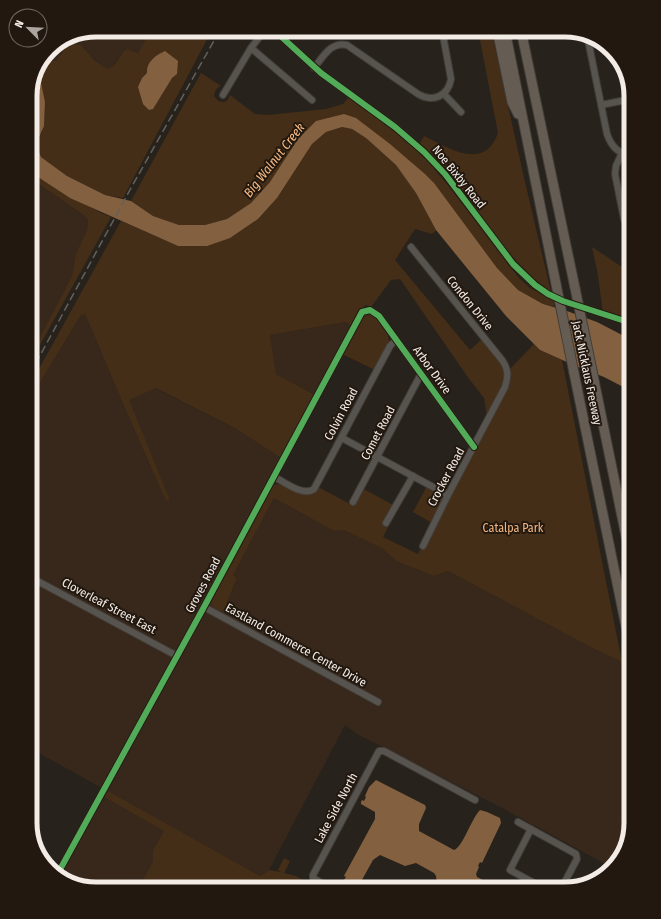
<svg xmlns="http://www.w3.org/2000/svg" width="661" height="919" font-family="'Fira Sans Condensed',sans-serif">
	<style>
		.built { fill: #37281b }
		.green { fill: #452e17; fill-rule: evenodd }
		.water { fill: #83603f }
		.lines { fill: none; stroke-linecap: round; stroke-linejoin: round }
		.minor-casing { stroke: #413d38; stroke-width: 8 }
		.highway-casing { stroke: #413d38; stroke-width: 11 }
		.minor { stroke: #57534e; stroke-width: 6 }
		.highway { stroke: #655c53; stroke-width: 9 }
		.rail { stroke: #64615d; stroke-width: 1.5; stroke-dasharray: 8 4; stroke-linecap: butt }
		.highway-bridge-casing { stroke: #413d38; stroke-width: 11; stroke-linecap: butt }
		.highway-bridge { stroke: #655c53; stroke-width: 9 }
		.cycleway-casing { stroke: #22180f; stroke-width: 8 }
		.cycleway { stroke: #51ab58; stroke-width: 6 }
		.labels { text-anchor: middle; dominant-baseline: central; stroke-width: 4; stroke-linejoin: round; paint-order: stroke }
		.street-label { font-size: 12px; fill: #f3ece6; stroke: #22180f }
		.park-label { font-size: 12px; fill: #f4b880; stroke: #22180f }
		.water-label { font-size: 13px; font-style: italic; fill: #f9bc84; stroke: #22180f }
		.rim { fill: none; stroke: #f3ece6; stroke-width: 5 }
	</style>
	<rect width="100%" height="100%" fill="#28221c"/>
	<!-- built -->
	<g class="built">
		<polygon points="96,30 151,30 138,53 127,49 124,51 111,68 107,69 102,67 81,45 65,47 56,61 45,61 52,46"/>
		<polygon points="30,178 85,216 88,220 87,230 77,254 72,276 30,356"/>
		<polygon points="85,314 124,406 166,501 170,500 128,400 155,388 233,427 281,458 211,598 227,602 237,578 233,575 274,498 334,531 344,530 383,549 396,561 434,576 448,571 594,649 622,662 631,706 631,824 622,856 611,867 504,809 357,734 345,725 269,870 260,876 30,748 30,399 81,315"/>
		<polygon points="346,322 351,325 339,352 315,395 276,374 270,335"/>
		<polygon points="99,794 164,831 153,850 153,861 138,889 92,889 63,880 55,873"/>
	</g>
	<!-- green -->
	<g class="green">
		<path d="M151,30h61l-89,168 -18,-3 -38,-19 -26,-19 -5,-13 8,-18 1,-24 -6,-29 6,-12h11l12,-17 13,1c5,5 22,27 29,23 5,-2 10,-12 14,-17l3,-2 11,4zM148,73l29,1 -5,4 -23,32c-11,-12 -9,-17 -7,-32z"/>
		<path d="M478,30h13l34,152 26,110 -18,-14 -21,-22 -69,-89 -9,-11 -14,-13 4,-7c25,12 60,36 74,-3z"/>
		<path d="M201,73l20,13c-5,2 -6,4 -7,10l4,5 5,1 4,-1 3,-6 25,19 13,1 58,-6 17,-5 6,-7 58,44 23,23 21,25 56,74 13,16 10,9 24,13v6l-11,-3 -25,-14 -21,-22 -63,-84c-26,-28 -58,-49 -90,-70l-74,68 -19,21 -24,16 -21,6h-27l-26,-9 -22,-15z"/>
		<path d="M342,127l10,2 14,9 30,27 20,28 20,37 -4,4 -17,-5 -20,31 75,90 12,-11 28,30 24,-25 6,6 22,10 60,302 -28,-13 -146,-78 -14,5 -38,-15 -13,-12 -39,-19 -10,1 -60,-33 -41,77 4,3 -10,24 4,14 -18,-9 -3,-5 63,-117c19,-5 30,22 45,2l34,18 10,-17 33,18 -9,17 3,2 -6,12 35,17 14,-31 -19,-11 14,-26 19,10 41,-79 -3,-19 -17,-22 -67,-97 -9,1 -20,27 -5,-2 -6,4 -9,16 -5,-3 -76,13 6,39 39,21 -34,63 -48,-31 -77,-39 -27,12 41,100 -4,1 -42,-95 -39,-92 -4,1 -51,84v-14l91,-164 57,25 80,-27 19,-21 35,-54 14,-12z"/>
		<polygon points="30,165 38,177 101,213 111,217 30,363 30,356 72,276 76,254 87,230 88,220 85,216 30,178"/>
		<polygon points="592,247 631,273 631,319 603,312 597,270"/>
		<polygon points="368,314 374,315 388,334 389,342 375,370 342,354 361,318"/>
		<polygon points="623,386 631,391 631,440"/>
		<polygon points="108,791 260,876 269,870 281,872 278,870 284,858 290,861 284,873 296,876 319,889 294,889 287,885 281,889 138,889 153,861 153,850 164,831 104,797"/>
	</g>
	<!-- water -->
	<g class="water">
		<path d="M165,51l13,10 -1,13 -5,4 -19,31 -4,1 -6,-6 -5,-17 4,-9 5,-5c-1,-11 9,-18 18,-22z"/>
		<polygon points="39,73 45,102 44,126 36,144 41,157 67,176 105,195 131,201 153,216 179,225 205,225 227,219 251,203 270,182 298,139 316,121 344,114 356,118 390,144 425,174 434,183 497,268 518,290 543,304 567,311 597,322 626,337 631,341 631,391 604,377 578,367 540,350 506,316 436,230 416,193 396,165 366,138 352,129 342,127 326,132 312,144 277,198 258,219 230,238 207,246 178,246 70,198 38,177 30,165 30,108 33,94 32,88"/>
		<path d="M376,780l49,25 1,3 -7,16v7l35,19c9,-3 17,-31 26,-40l7,2 13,6 1,5 -19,40 -2,-1 -2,4 1,1 -3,7 1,3 24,12h-57l-7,-5 -1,-8 -2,-3 -18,-10 -11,3 -25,-11 -7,5 -15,27 -5,2 -9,-5 -1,-3 3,-4 -2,-1 1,-2 30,-55v-7l-14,-8v-2l1,-2 2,1 2,-4 -1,-1 4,-9z"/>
	</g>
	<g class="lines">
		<!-- minor casing -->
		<g class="minor-casing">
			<g id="minor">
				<polyline points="274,30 321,73 395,127 424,152 445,174 513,264 535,285 548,294 563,301 631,323"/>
				<path d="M587,35l20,99c4,12 12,20 24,22"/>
				<polyline points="251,48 312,100"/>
				<path d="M314,68c9,-11 17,-27 33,-23l71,49c15,9 30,2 33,-15l-9,-49"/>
				<polyline points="444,94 461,112"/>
				<polyline points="223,95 251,48 265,30"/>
				<polyline points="601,105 631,99"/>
				<polyline points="622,153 616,166 615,174 624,219 628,228 631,232"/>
				<path d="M411,247l91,113c7,10 6,17 3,27l-57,108 -25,51"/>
				<polyline points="342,438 448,495"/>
				<path d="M274,477c11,5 29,20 40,12l76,-143 6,-6"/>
				<polyline points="353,502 421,374"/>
				<polyline points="386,523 413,476"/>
				<polyline points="30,577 177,656"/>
				<polyline points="204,607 378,702"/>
				<polyline points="518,822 576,854 577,859 561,889"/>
				<polyline points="531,829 510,870 545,889"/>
				<polyline points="57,875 204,607 362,312 370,310 379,316 474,447"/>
				<polyline points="332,889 313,878 313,875 379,751 384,751 475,800"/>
			</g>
		</g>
		<!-- highway casing -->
		<g class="highway-casing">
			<g id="highway">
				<polyline points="497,30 512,102 518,114"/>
				<polyline points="505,30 556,284"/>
				<polyline points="521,30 575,288"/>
				<polyline points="574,373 631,651"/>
				<polyline points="594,380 631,561"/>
			</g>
		</g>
		<!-- minor -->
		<use href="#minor" class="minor"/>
		<!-- highway -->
		<use href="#highway" class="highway"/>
		<!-- rail -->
		<polyline class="rail" points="30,374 131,188 220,30"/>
		<!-- highway-bridge casing -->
		<g class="highway-bridge-casing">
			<g id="highway-bridge">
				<polyline points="556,284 574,373"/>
				<polyline points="575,288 594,380"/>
			</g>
		</g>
		<!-- highway-bridge -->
		<use href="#highway-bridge" class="highway-bridge"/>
		<!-- cycleway casing -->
		<g class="cycleway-casing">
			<g id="cycleway">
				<polyline points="274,30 321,73 395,127 424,152 445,174 513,264 535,285 548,294 563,301 631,323"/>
				<polyline points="57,875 204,607 362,312 370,310 379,316 474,447"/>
			</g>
		</g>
		<!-- cycleway -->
		<use href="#cycleway" class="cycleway"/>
	</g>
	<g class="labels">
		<!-- street labels -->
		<g class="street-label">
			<text transform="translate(459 177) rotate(51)">Noe Bixby Road</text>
			<text transform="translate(470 303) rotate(51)">Condon Drive</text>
			<text transform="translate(432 370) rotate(54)">Arbor Drive</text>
			<text transform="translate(587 373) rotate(78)">Jack Nicklaus Freeway</text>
			<text transform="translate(341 414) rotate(-62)">Colvin Road</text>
			<text transform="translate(378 433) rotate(-62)">Comet Road</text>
			<text transform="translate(446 477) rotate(-62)">Crocker Road</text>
			<text transform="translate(203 585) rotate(-62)">Groves Road</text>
			<text transform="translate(109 606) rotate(28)">Cloverleaf Street East</text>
			<text transform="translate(296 645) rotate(29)">Eastland Commerce Center Drive</text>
			<text transform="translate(336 808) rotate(-62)">Lake Side North</text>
		</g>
		<!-- park labels -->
		<g class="park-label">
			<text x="513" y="528">Catalpa Park</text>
		</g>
		<!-- water labels -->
		<g class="water-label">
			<text transform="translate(274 160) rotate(-52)">Big Walnut Creek</text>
		</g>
	</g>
	<!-- crop -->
	<path d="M0 0H661V919H0ZM96 37H565A59 59 0 0 1 624 96V823A59 59 0 0 1 565 882H96A59 59 0 0 1 37 823V96A59 59 0 0 1 96 37Z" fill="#22180f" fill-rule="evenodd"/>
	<path class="rim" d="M96 37H565A59 59 0 0 1 624 96V823A59 59 0 0 1 565 882H96A59 59 0 0 1 37 823V96A59 59 0 0 1 96 37Z"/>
	<!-- north arrow -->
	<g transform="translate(28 28) rotate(294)"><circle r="19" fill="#22180f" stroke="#766d65"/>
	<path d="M0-3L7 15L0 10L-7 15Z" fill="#aca59f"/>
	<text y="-6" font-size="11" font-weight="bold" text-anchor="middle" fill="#f3ece6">N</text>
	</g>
</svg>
